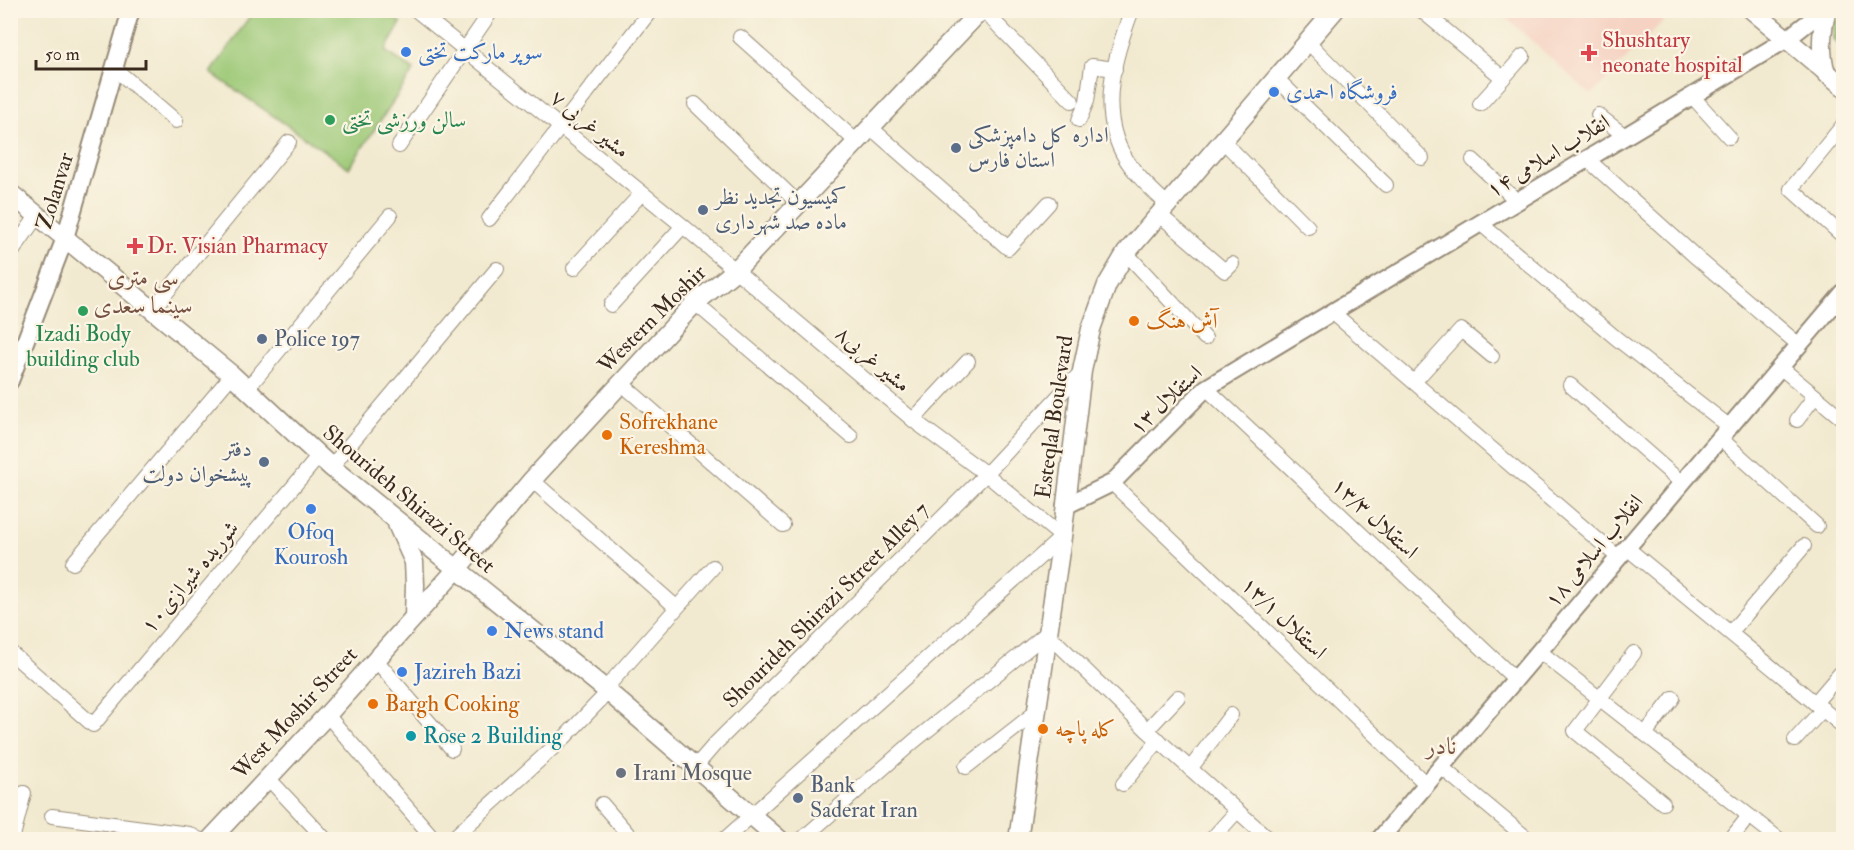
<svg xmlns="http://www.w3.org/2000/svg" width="1854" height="850" font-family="'IM FELL Double Pica',Amiri,serif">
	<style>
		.built { fill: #f5d2c2 }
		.green { fill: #9bc876; stroke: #6b794a; stroke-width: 1.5 }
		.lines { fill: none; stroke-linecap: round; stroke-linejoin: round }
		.minor-casing { stroke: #968a77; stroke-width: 16 }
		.tertiary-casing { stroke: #968a77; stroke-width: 20 }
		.secondary-casing { stroke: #968a77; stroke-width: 21 }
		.minor { stroke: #fff; stroke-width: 14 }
		.tertiary { stroke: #fff; stroke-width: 16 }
		.secondary { stroke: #fff; stroke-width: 18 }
		.shop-dot { fill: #3f7fe0; stroke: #fcf5e5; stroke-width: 2 }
		.health-dot { fill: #e0444e; stroke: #fcf5e5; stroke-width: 2 }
		.leisure-dot { fill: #2e9e5b; stroke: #fcf5e5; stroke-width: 2 }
		.service-dot { fill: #5c6f8a; stroke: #fcf5e5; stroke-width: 2 }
		.food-dot { fill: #e8710a; stroke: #fcf5e5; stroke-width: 2 }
		.culture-dot { fill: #0f9aa8; stroke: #fcf5e5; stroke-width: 2 }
		.worship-dot { fill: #6b7280; stroke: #fcf5e5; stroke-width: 2 }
		.labels { text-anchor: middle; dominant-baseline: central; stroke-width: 4.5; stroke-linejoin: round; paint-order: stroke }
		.health-label { font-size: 22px; fill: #be3a42; stroke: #fcf5e5; text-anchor: start }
		.shop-label { font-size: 22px; fill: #366cbe; stroke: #fcf5e5; text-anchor: start }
		.leisure-label { font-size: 22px; fill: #27864d; stroke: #fcf5e5; text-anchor: start }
		.street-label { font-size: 22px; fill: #3b2a1e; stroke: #fcf5e5 }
		.service-label { font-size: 22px; fill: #4e5e75; stroke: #fcf5e5; text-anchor: start }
		.food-label { font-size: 22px; fill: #c56008; stroke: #fcf5e5; text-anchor: start }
		.culture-label { font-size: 22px; fill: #0d838f; stroke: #fcf5e5; text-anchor: start }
		.worship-label { font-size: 22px; fill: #5b616d; stroke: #fcf5e5; text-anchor: start }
		.neighbourhood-label { font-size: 24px; fill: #765142; stroke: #fcf5e5 }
	</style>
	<rect width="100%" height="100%" fill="#fcf5e5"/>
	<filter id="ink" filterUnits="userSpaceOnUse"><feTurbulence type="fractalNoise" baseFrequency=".0167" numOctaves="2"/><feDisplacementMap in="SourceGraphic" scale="12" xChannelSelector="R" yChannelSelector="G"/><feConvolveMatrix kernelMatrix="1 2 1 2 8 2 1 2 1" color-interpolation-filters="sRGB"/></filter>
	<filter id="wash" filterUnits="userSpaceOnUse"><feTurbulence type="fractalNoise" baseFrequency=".008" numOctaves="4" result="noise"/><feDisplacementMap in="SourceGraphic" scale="24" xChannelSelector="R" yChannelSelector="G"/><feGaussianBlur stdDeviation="1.35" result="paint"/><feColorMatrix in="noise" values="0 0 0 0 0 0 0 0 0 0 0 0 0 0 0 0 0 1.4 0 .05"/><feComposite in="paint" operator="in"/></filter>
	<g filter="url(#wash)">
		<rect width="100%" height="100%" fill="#f2ead0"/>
		<!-- built -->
		<polygon class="built" points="1499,11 1673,11 1591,95"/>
		<!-- green -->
		<g class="green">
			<polygon points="254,10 384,11 401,23 385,51 414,70 349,168 211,73"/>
			<polygon points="1837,11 1843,11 1843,49 1833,39 1835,12"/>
		</g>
	</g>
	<g filter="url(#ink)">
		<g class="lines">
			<!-- minor casing -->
			<g class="minor-casing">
				<g id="minor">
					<polyline points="416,10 683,226 913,420 986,474 1062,537 724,840"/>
					<polyline points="983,10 1072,101"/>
					<path d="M1132,10c-17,45 -34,99 -9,144 11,20 29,36 46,52"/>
					<polyline points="1421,10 1503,78"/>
					<polyline points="740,37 857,142"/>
					<polyline points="1308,42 1422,158"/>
					<polyline points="115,69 176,121"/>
					<polyline points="1277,79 1386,185"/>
					<polyline points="1692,96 1729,137"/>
					<polyline points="695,104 799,204"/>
					<polyline points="1480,104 1523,56"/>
					<polyline points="1598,115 1625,136"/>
					<polyline points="1079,120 1087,101 1092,66 1115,69"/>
					<polyline points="1844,124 1791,189 1844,237"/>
					<polyline points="870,127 1008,248 1049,203"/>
					<polyline points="1224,142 1308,227"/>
					<polyline points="399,146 492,10"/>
					<polyline points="1587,159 1697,258 1799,345"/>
					<polyline points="1473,160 1517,201"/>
					<polyline points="1160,215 1225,271 1232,264"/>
					<polyline points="489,219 651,10"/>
					<polyline points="1480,223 1616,338 1730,427"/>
					<polyline points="1126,253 1205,338"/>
					<polyline points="10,255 37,216"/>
					<polyline points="574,268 641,194"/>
					<polyline points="695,303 851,436"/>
					<polyline points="611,305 683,226"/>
					<polyline points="153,309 289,142"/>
					<polyline points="1332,312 1619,558"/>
					<polyline points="1780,367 1844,420"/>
					<polyline points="1414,382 1461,330 1492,356"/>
					<polyline points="621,383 783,525"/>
					<polyline points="1570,385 1682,483"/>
					<polyline points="1206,388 1515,679"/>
					<polyline points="247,389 390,216"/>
					<polyline points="913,420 968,361"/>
					<polyline points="1797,420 1815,396"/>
					<polyline points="1720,438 1817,526"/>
					<polyline points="331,467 497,269"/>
					<polyline points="532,480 676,607"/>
					<polyline points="1112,483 1426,784"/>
					<polyline points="1627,548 1844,727"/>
					<polyline points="73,563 232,375"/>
					<polyline points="1731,632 1804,546"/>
					<polyline points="1539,651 1780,840"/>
					<polyline points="10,652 93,725 319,456"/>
					<polyline points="1634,653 1575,731 1663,803"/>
					<polyline points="376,660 452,749"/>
					<polyline points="605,689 713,567"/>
					<polyline points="1815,703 1844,669"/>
					<polyline points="327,715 435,840"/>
					<polyline points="1147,730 1178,697"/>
					<polyline points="1645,734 1673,698"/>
					<polyline points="1795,740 1823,709"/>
					<polyline points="696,766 715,744 986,474 1082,371"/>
					<polyline points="966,767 1036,712"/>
					<polyline points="1441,767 1529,840"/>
					<polyline points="1190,769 1231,715"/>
					<polyline points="268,778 326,840"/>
					<polyline points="1123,784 1159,740"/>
					<polyline points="602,804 633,840"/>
					<polyline points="52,816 189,834 200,840"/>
					<polyline points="12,840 24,793"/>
					<polyline points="451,840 566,736 608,692"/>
					<polyline points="801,840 913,742 1047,633 1147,730 1270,840"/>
					<polyline points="1211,840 1237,811"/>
					<polyline points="1730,840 1749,816"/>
				</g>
			</g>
			<!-- tertiary casing -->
			<g class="tertiary-casing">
				<g id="tertiary">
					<polyline points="10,381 65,238 131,10"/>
					<polyline points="1065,506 1112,483 1206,388 1787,39 1824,10"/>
					<polyline points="1379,840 1844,292"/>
				</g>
			</g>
			<!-- secondary casing -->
			<g class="secondary-casing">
				<g id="secondary">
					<polyline points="1752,10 1844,87"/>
					<path d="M1826,73c-6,-20 -5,-42 1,-63"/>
					<polyline points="10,193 232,375 331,467 605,689 780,840"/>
					<polyline points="397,524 414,562 415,585 414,617"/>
					<polyline points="210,840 327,715 456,570 532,480 695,303 736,270 981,10"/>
					<polyline points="1018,840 1062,537 1082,371 1091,329 1107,285 1126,253 1335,10"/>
				</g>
			</g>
			<!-- minor -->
			<use href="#minor" class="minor"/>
			<!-- tertiary -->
			<use href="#tertiary" class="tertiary"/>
			<!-- secondary -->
			<use href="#secondary" class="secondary"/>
		</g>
	</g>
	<!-- markers -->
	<g class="shop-dot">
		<circle cx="406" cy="52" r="6"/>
		<circle cx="1274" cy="92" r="6"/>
		<circle cx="311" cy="509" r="6"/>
		<circle cx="492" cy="631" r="6"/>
		<circle cx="402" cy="672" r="6"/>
	</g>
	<g class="health-dot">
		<path d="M1586 44h6v6h6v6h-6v6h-6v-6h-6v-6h6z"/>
		<path d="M132 237h6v6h6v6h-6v6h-6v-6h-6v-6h6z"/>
	</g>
	<g class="leisure-dot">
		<circle cx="330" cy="120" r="6"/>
		<circle cx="83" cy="311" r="6"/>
	</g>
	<g class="service-dot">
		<circle cx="956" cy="148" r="6"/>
		<circle cx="703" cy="210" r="6"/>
		<circle cx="262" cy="339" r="6"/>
		<circle cx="264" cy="462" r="6"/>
		<circle cx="798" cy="798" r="6"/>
	</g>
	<g class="food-dot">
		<circle cx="1134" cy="321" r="6"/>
		<circle cx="607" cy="435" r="6"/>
		<circle cx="373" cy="704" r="6"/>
		<circle cx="1043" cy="729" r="6"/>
	</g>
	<circle class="culture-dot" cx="411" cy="736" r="6"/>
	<circle class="worship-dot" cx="621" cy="773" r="6"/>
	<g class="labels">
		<!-- health labels -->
		<g class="health-label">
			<text x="1602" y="40">Shushtary<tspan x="1602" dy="25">neonate hospital</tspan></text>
			<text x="147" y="246">Dr. Visian Pharmacy</text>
		</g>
		<!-- shop labels -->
		<g class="shop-label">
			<text x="418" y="52">سوپر مارکت تختی</text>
			<text x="1286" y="92">فروشگاه احمدی</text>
			<text x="311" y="532" text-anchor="middle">Ofoq<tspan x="311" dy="25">Kourosh</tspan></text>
			<text x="504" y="631">News stand</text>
			<text x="414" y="672">Jazireh Bazi</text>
		</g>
		<!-- leisure labels -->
		<g class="leisure-label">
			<text x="342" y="120">سالن ورزشی تختی</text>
			<text x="83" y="334" text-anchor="middle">Izadi Body<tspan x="83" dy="25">building club</tspan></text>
		</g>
		<!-- street labels -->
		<g class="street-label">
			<text transform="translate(590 124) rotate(39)">مشیر غربی ۷</text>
			<text transform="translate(1548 156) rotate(-31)">۱۴ انقلاب اسلامی</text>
			<text transform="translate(55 191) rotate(-73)">Zolanvar</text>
			<text transform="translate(652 319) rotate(-45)">Western Moshir</text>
			<text transform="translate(873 359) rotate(40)">مشیر غربی۸</text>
			<text transform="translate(1166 400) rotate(-43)">۱۳ استقلال</text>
			<text transform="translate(1054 417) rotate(-82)">Esteqlal Boulevard</text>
			<text transform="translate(409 499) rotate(40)">Shourideh Shirazi Street</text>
			<text transform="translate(1375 518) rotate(43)">۱۳/۳ استقلال</text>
			<text transform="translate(1594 551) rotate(-50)">۱۸ انقلاب اسلامی</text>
			<text transform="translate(190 577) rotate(-50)">۱۰شوریده شیرازی</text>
			<text transform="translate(826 605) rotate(-45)">Shourideh Shirazi Street Alley 7</text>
			<text transform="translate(1284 618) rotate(44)">۱۳/۱ استقلال</text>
			<text transform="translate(295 713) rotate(-47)">West Moshir Street</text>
		</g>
		<!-- service labels -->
		<g class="service-label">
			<text x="968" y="135">اداره کل دامپزشکی<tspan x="968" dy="25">استان فارس</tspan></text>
			<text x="715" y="197">کمیسیون تجدید نظر<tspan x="715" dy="25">ماده صد شهرداری</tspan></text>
			<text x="274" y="339">Police 197</text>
			<text x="252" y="449" text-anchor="end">دفتر<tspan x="252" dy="25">پیشخوان دولت</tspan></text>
			<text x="810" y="785">Bank<tspan x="810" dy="25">Saderat Iran</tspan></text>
		</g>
		<!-- food labels -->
		<g class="food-label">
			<text x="1146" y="321">آش هنگ</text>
			<text x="619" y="422">Sofrekhane<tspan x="619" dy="25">Kereshma</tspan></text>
			<text x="385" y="704">Bargh Cooking</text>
			<text x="1055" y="729">کله پاچه</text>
		</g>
		<!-- culture labels -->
		<g class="culture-label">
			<text x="423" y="736">Rose 2 Building</text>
		</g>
		<!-- worship labels -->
		<g class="worship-label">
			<text x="633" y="773">Irani Mosque</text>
		</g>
		<!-- neighbourhood labels -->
		<g class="neighbourhood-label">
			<text x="143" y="277">سی متری<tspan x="143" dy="28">سینما سعدی</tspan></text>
			<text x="1441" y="746">نادر</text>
		</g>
	</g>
	<!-- margin -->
	<rect width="1854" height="850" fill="none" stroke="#fcf5e5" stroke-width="36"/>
	<!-- scale -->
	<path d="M36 60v9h110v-9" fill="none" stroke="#3b2a1e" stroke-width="3"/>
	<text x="45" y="60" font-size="18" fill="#3b2a1e" stroke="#fcf5e5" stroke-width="4.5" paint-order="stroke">50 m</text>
</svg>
